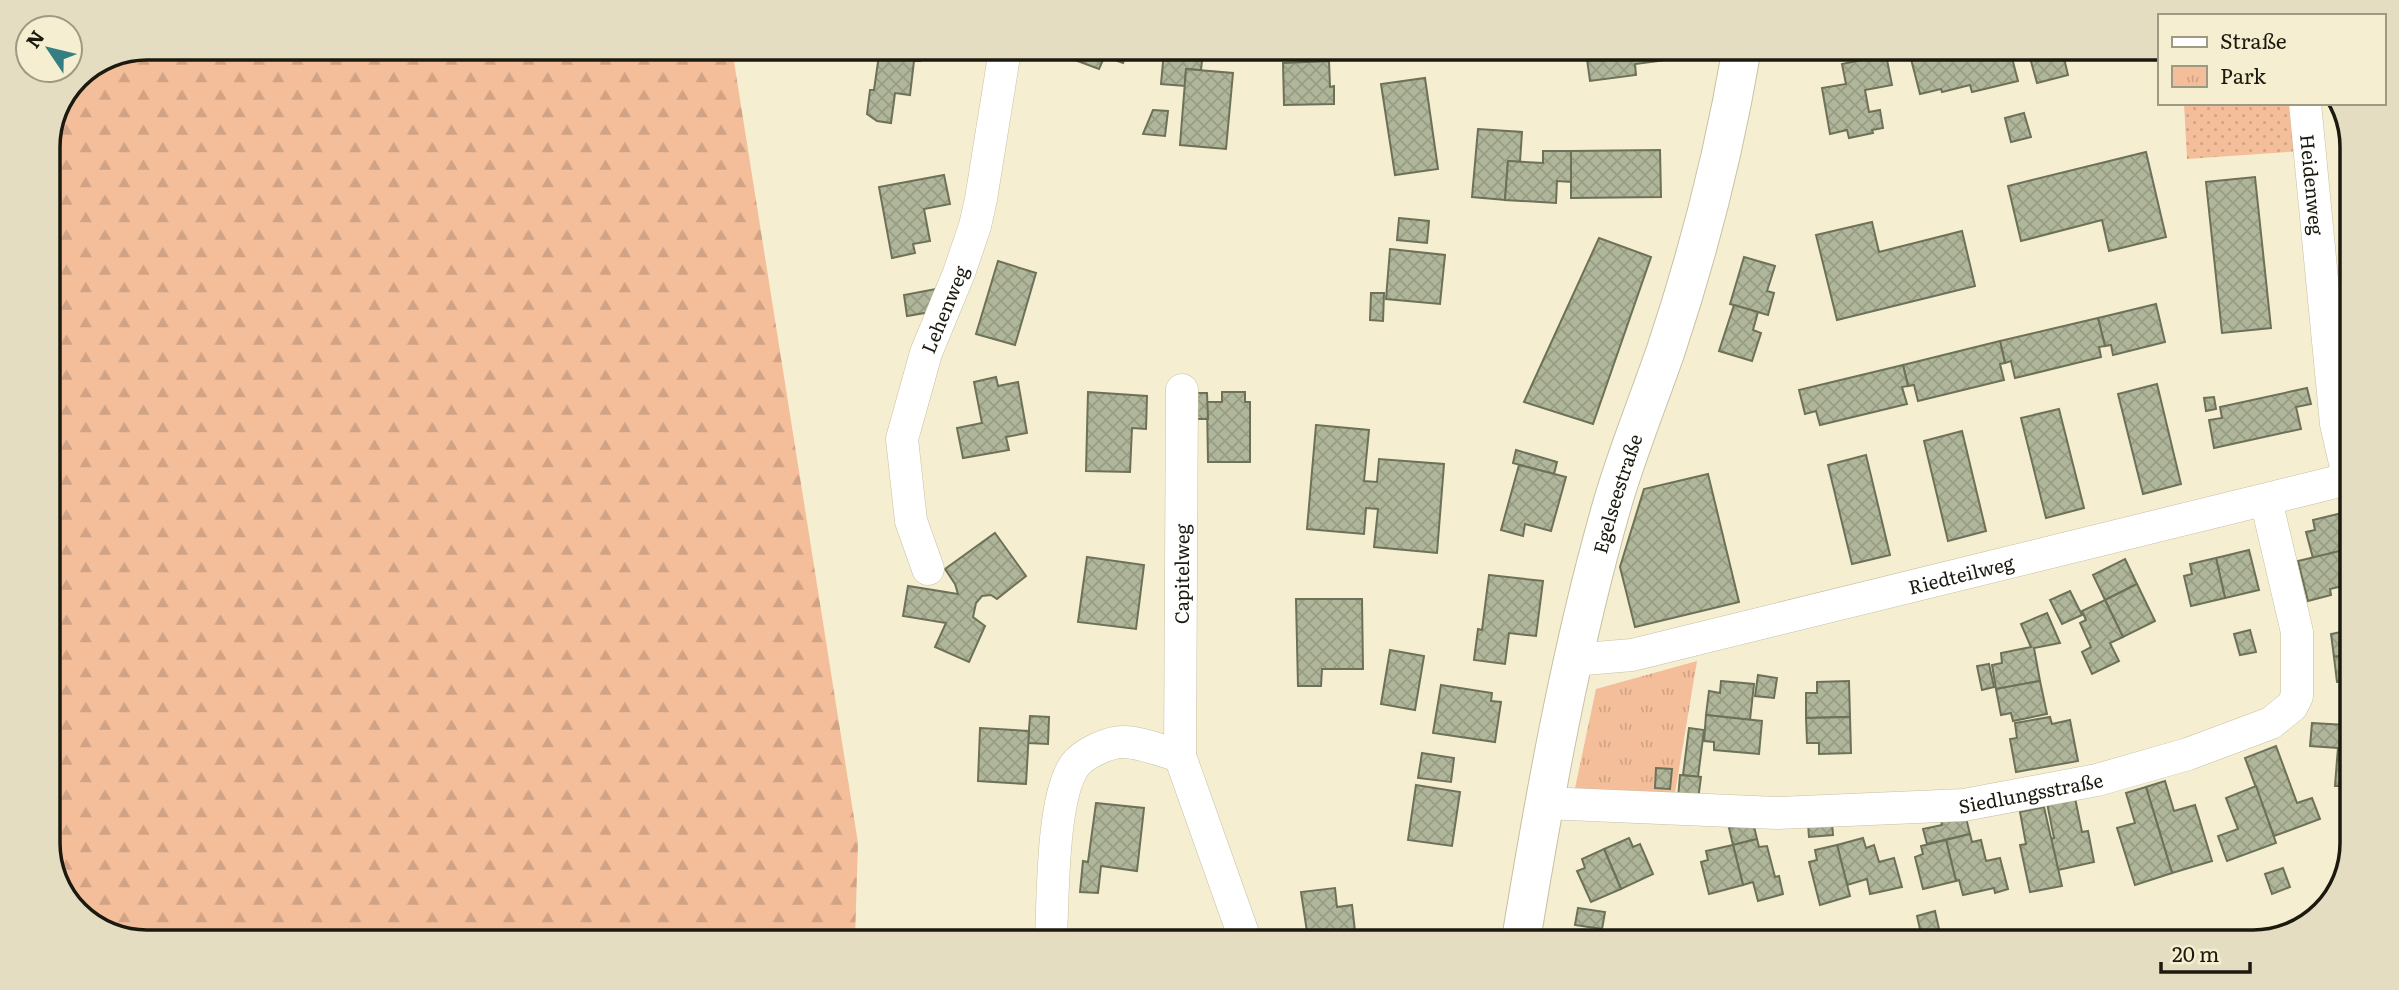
<svg xmlns="http://www.w3.org/2000/svg" width="2399" height="990" font-family="Literata,serif">
	<style>
		.grass { fill: url(#grass-dots) }
		.forest { fill: url(#forest-firs) }
		.park { fill: url(#park-tufts) }
		.building { fill: url(#building-cross-hatch); stroke: #6c7158; stroke-width: 2 }
		.lines { fill: none; stroke-linecap: round; stroke-linejoin: round }
		.minor-casing { stroke: #c6c0a3; stroke-width: 33 }
		.tertiary-casing { stroke: #c6c0a3; stroke-width: 40 }
		.minor { stroke: #fff; stroke-width: 32 }
		.tertiary { stroke: #fff; stroke-width: 38 }
		.labels { text-anchor: middle; dominant-baseline: central; stroke-width: 5; stroke-linejoin: round; paint-order: stroke }
		.street-label { font-size: 19px; fill: #1c1a0f; stroke: #f5eed1 }
		.rim { fill: none; stroke: #1c1a0f; stroke-width: 3.5 }
	</style>
	<defs>
		<pattern id="grass-dots" width="8" height="8" patternUnits="userSpaceOnUse" patternTransform="scale(1.75)"><rect width="8" height="8" fill="#f4be9b"/><path d="M2 2h.1M6 6h.1" fill="none" stroke="#d1a384" stroke-width="1.8" stroke-linecap="round"/></pattern>
		<pattern id="forest-firs" width="22" height="20" patternUnits="userSpaceOnUse" patternTransform="scale(1.75)"><rect width="22" height="20" fill="#f4be9b"/><path d="M5 1l3.5 6h-7zM16 11l3.5 6h-7z" fill="#d1a384"/></pattern>
		<pattern id="park-tufts" width="24" height="20" patternUnits="userSpaceOnUse" patternTransform="scale(1.75)"><rect width="24" height="20" fill="#f4be9b"/><path d="M3 7l-1-3M5 7V3M7 7l1-3M15 17l-1-3M17 17v-4M19 17l1-3" fill="none" stroke="#d1a384"/></pattern>
		<pattern id="building-cross-hatch" width="8" height="8" patternUnits="userSpaceOnUse" patternTransform="scale(1.75)"><rect width="8" height="8" fill="#b0b69a"/><path d="M0 0l8 8M0 8l8-8" fill="none" stroke="#979c84"/></pattern>
	</defs>
	<rect width="100%" height="100%" fill="#f5eed1"/>
	<!-- grass -->
	<polygon class="grass" points="2184,103 2298,103 2301,151 2187,159"/>
	<!-- forest -->
	<polygon class="forest" points="147,47 732,49 858,843 855,938 109,935 68,904 47,850 47,141 77,76"/>
	<!-- park -->
	<polygon class="park" points="1697,661 1674,799 1574,793 1596,689"/>
	<!-- building -->
	<g class="building">
		<polygon points="875,50 922,50 920,61 914,61 910,95 895,93 891,123 877,121 867,114 870,90 874,90 879,55 874,54"/>
		<polygon points="1048,50 1107,51 1099,69"/>
		<polygon points="1107,51 1128,51 1123,63 1104,56"/>
		<polygon points="1164,51 1203,51 1201,70 1186,69 1185,86 1161,84"/>
		<polygon points="1586,52 1666,53 1667,60 1635,64 1636,75 1590,81"/>
		<polygon points="1932,54 2011,54 2018,81 1972,92 1970,85 1942,92 1941,89 1920,94 1911,59"/>
		<polygon points="2029,54 2063,54 2068,75 2037,83"/>
		<polygon points="1886,55 1892,85 1865,90 1869,112 1880,110 1883,128 1872,130 1873,133 1849,138 1847,130 1830,134 1822,88 1846,84 1842,64"/>
		<polygon points="1329,61 1330,87 1334,86 1334,104 1284,105 1283,63"/>
		<polygon points="1186,69 1233,73 1226,149 1180,145"/>
		<polygon points="1425,78 1438,169 1395,175 1381,84"/>
		<polygon points="1153,110 1168,111 1165,136 1143,134"/>
		<polygon points="2024,113 2031,137 2011,142 2005,118"/>
		<polygon points="1478,129 1522,132 1520,162 1508,161 1505,200 1472,197"/>
		<polygon points="1660,150 1661,197 1571,198 1571,151"/>
		<polygon points="1543,151 1571,151 1571,182 1557,181 1556,203 1505,200 1508,161 1543,163"/>
		<polygon points="2146,152 2166,237 2109,251 2102,220 2021,241 2008,186"/>
		<polygon points="944,175 950,204 924,209 930,241 913,244 915,253 892,258 879,187"/>
		<polygon points="2255,177 2271,328 2222,333 2206,182"/>
		<polygon points="2351,189 2351,219 2345,190"/>
		<polygon points="1399,218 1429,221 1427,243 1397,240"/>
		<polygon points="1872,222 1879,252 1962,231 1975,286 1837,320 1816,235"/>
		<polygon points="1599,238 1651,257 1593,424 1524,402"/>
		<polygon points="1390,249 1445,255 1440,304 1386,299"/>
		<polygon points="1744,257 1775,266 1767,291 1774,293 1768,315 1730,304"/>
		<polygon points="998,261 1036,273 1015,345 976,334"/>
		<polygon points="946,287 936,311 907,316 904,295"/>
		<polygon points="1371,293 1384,293 1383,321 1370,320"/>
		<polygon points="2156,304 2165,342 2113,355 2111,345 2105,346 2098,318"/>
		<polygon points="1734,305 1758,312 1753,330 1761,333 1752,361 1719,351"/>
		<polygon points="2098,318 2105,346 2099,347 2101,357 2015,378 2011,361 2005,363 2000,341"/>
		<polygon points="2000,341 2005,363 2000,364 2004,380 1918,401 1914,385 1908,386 1903,365"/>
		<polygon points="1903,365 1908,386 1902,387 1907,404 1820,425 1816,411 1805,414 1799,390"/>
		<polygon points="996,377 998,386 1018,382 1027,433 1006,437 1009,450 963,458 957,428 982,423 974,382"/>
		<polygon points="2157,384 2181,484 2143,494 2118,394"/>
		<polygon points="2307,388 2311,404 2296,407 2301,429 2214,448 2209,420 2222,418 2220,407"/>
		<polygon points="1088,392 1147,396 1146,429 1132,428 1130,472 1086,471"/>
		<polygon points="1222,392 1245,392 1245,402 1250,402 1250,462 1208,462 1207,402 1222,402"/>
		<polygon points="1193,393 1207,393 1208,419 1193,419"/>
		<polygon points="2214,397 2216,409 2206,411 2204,398"/>
		<polygon points="2059,409 2084,508 2046,518 2021,418"/>
		<polygon points="1316,425 1369,430 1364,481 1377,482 1379,459 1444,464 1437,553 1374,547 1378,509 1366,508 1364,534 1307,529"/>
		<polygon points="1962,431 1986,531 1948,541 1924,441"/>
		<polygon points="1516,450 1557,462 1554,474 1513,463"/>
		<polygon points="1866,455 1890,555 1852,564 1828,465"/>
		<polygon points="1519,465 1566,477 1551,531 1525,524 1523,536 1501,530"/>
		<polygon points="1708,474 1739,602 1635,627 1620,567 1644,489"/>
		<polygon points="2346,512 2348,549 2313,558 2306,532 2315,530 2313,520"/>
		<polygon points="995,533 1026,576 997,599 991,595 982,596 976,603 973,617 985,626 969,662 935,647 946,623 903,616 908,586 958,594 955,584 945,569"/>
		<polygon points="2348,549 2347,585 2330,589 2331,595 2308,601 2298,561"/>
		<polygon points="2249,550 2259,590 2225,598 2216,558"/>
		<polygon points="1087,557 1144,565 1136,629 1078,622"/>
		<polygon points="2216,558 2225,598 2191,606 2184,576 2192,574 2190,564"/>
		<polygon points="2125,559 2137,584 2105,600 2093,575"/>
		<polygon points="1489,575 1543,581 1536,636 1509,633 1505,664 1474,660 1478,629 1482,630"/>
		<polygon points="2137,584 2155,621 2123,637 2105,600"/>
		<polygon points="2070,591 2082,615 2062,624 2050,600"/>
		<polygon points="1296,599 1362,599 1363,669 1322,669 1321,686 1298,686"/>
		<polygon points="2105,600 2123,637 2110,643 2119,661 2092,674 2082,652 2091,647 2080,623 2086,620 2082,611"/>
		<polygon points="2047,613 2060,643 2034,648 2040,681 1996,689 1992,665 2002,663 2001,653 2031,647 2021,624"/>
		<polygon points="2347,619 2347,655 2334,657 2331,634 2341,632 2340,620"/>
		<polygon points="2250,630 2256,652 2240,655 2234,634"/>
		<polygon points="1390,650 1424,656 1415,710 1381,704"/>
		<polygon points="2347,655 2346,681 2337,682 2334,657"/>
		<polygon points="1989,664 1994,687 1982,690 1977,666"/>
		<polygon points="1758,675 1777,678 1774,698 1755,696"/>
		<polygon points="1721,681 1754,684 1750,720 1706,715 1709,691 1720,693"/>
		<polygon points="1849,681 1850,717 1806,718 1806,693 1817,693 1817,682"/>
		<polygon points="2040,681 2047,714 2013,721 2011,713 2001,715 1996,689"/>
		<polygon points="1441,685 1492,693 1491,701 1501,702 1495,742 1433,733"/>
		<polygon points="1706,715 1762,721 1759,754 1714,750 1714,742 1704,741"/>
		<polygon points="1030,716 1049,717 1048,744 1028,743"/>
		<polygon points="1850,717 1851,753 1819,754 1819,743 1807,743 1806,718"/>
		<polygon points="2050,717 2052,724 2070,720 2078,761 2016,772 2010,739 2017,738 2015,723"/>
		<polygon points="2312,723 2346,725 2346,760 2337,760 2338,748 2310,746"/>
		<polygon points="980,728 1029,731 1026,784 978,781"/>
		<polygon points="1689,728 1704,730 1698,777 1683,775"/>
		<polygon points="2276,746 2297,803 2312,798 2320,819 2274,836 2245,758"/>
		<polygon points="1422,753 1454,758 1451,782 1418,778"/>
		<polygon points="2337,760 2346,760 2345,796 2345,786 2335,786"/>
		<polygon points="1656,768 1672,769 1670,789 1655,788"/>
		<polygon points="1680,775 1701,777 1698,800 1678,798"/>
		<polygon points="2165,781 2174,811 2195,805 2212,861 2172,873 2146,787"/>
		<polygon points="1416,785 1460,792 1452,846 1408,840"/>
		<polygon points="2256,786 2276,843 2227,861 2218,836 2238,829 2226,798"/>
		<polygon points="2146,787 2172,873 2135,885 2117,828 2135,823 2126,793"/>
		<polygon points="2075,798 2082,832 2088,831 2094,862 2058,870 2051,839 2054,838 2047,803"/>
		<polygon points="1096,803 1144,808 1137,871 1101,866 1098,893 1080,892 1083,861 1088,862"/>
		<polygon points="2044,807 2062,886 2030,892 2020,845 2026,844 2020,812"/>
		<polygon points="1965,814 1970,834 1927,844 1923,829 1942,825 1941,820"/>
		<polygon points="1753,822 1757,839 1733,845 1729,828"/>
		<polygon points="1832,823 1833,835 1809,837 1808,824"/>
		<polygon points="1970,834 1972,842 1981,840 1986,861 2000,858 2008,889 1995,893 1994,888 1963,895 1959,880 1956,881 1946,840"/>
		<polygon points="1629,838 1633,847 1640,844 1653,874 1621,889 1604,849"/>
		<polygon points="1863,838 1866,848 1874,845 1879,862 1894,858 1902,887 1870,894 1867,879 1847,885 1837,845"/>
		<polygon points="1757,839 1759,847 1767,846 1775,877 1779,876 1783,894 1758,901 1753,882 1743,885 1733,845"/>
		<polygon points="1946,840 1956,881 1923,889 1915,857 1923,854 1921,846"/>
		<polygon points="1733,845 1743,885 1709,894 1701,862 1708,860 1706,851"/>
		<polygon points="1837,845 1850,896 1820,905 1809,862 1817,860 1815,850"/>
		<polygon points="1604,849 1621,889 1591,902 1577,871 1585,868 1582,859"/>
		<polygon points="2283,868 2290,887 2272,894 2265,874"/>
		<polygon points="1335,888 1337,907 1352,905 1356,940 1317,940 1316,931 1307,932 1301,892"/>
		<polygon points="1578,908 1605,912 1602,929 1575,925"/>
		<polygon points="1935,911 1941,938 1923,942 1917,916"/>
	</g>
	<g class="lines">
		<!-- minor casing -->
		<g class="minor-casing">
			<g id="minor">
				<path id="s1" d="M2305,103l31,321 12,52"/>
				<path id="s2" d="M928,569l-17,-48 -9,-82 24,-86 33,-80 16,-47 6,-27 24,-149"/>
				<path id="s3" d="M1572,660l60,-5 716,-176"/>
				<path id="s4" d="M1180,756l2,-366"/>
				<path id="s5" d="M1544,803l233,10 187,-8 133,-25 91,-26 83,-31 21,-17 5,-10v-64l-31,-132"/>
				<path d="M1051,939c2,-42 1,-143 24,-174 9,-12 34,-23 48,-23 18,0 39,9 57,14l65,183"/>
			</g>
		</g>
		<!-- tertiary casing -->
		<g class="tertiary-casing">
			<g id="tertiary">
				<path id="s6" d="M1521,940c24,-146 50,-292 91,-435 15,-52 36,-103 54,-155 32,-96 58,-197 75,-297"/>
			</g>
		</g>
		<!-- minor -->
		<use href="#minor" class="minor"/>
		<!-- tertiary -->
		<use href="#tertiary" class="tertiary"/>
	</g>
	<g class="labels">
		<!-- street labels -->
		<g class="street-label">
			<text stroke="none"><textPath href="#s1" startOffset="82">Heidenweg</textPath></text>
			<text stroke="none"><textPath href="#s2" startOffset="270">Lehenweg</textPath></text>
			<text stroke="none"><textPath href="#s6" startOffset="457">Egelseestraße</textPath></text>
			<text stroke="none"><textPath href="#s4" startOffset="182">Capitelweg</textPath></text>
			<text stroke="none"><textPath href="#s3" startOffset="399">Riedteilweg</textPath></text>
			<text stroke="none"><textPath href="#s5" startOffset="488">Siedlungsstraße</textPath></text>
		</g>
	</g>
	<!-- crop -->
	<path d="M0 0H2399V990H0ZM147 60H2253A87 87 0 0 1 2340 147V843A87 87 0 0 1 2253 930H147A87 87 0 0 1 60 843V147A87 87 0 0 1 147 60Z" fill="#e4ddc1" fill-rule="evenodd"/>
	<path class="rim" d="M147 60H2253A87 87 0 0 1 2340 147V843A87 87 0 0 1 2253 930H147A87 87 0 0 1 60 843V147A87 87 0 0 1 147 60Z"/>
	<!-- legend -->
	<rect x="2158" y="14" width="228" height="91" fill="#f5eed1" stroke="#9e9983" stroke-width="2"/>
	<rect x="2172" y="37" width="35" height="10" fill="#ffffff" stroke="#9e9983" stroke-width="2"/>
	<text x="2220" y="49" font-size="21" fill="#1c1a0f">Straße</text>
	<rect x="2172" y="66" width="35" height="21" fill="url(#park-tufts)" stroke="#9e9983" stroke-width="2"/>
	<text x="2220" y="84" font-size="21" fill="#1c1a0f">Park</text>
	<!-- north arrow -->
	<g transform="translate(49 49) rotate(305)"><circle r="33" fill="#f5eed1" stroke="#9e9983" stroke-width="2"/>
	<path d="M0-5L12 26L0 18L-12 26Z" fill="#357e83"/>
	<text y="-10" font-size="19" font-weight="bold" text-anchor="middle" fill="#1c1a0f">N</text>
	</g>
	<!-- scale -->
	<path d="M2161 962v10h89v-10" fill="none" stroke="#1c1a0f" stroke-width="3.5"/>
	<text x="2172" y="962" font-size="21" fill="#1c1a0f" stroke="#f5eed1" stroke-width="5" paint-order="stroke">20 m</text>
</svg>
